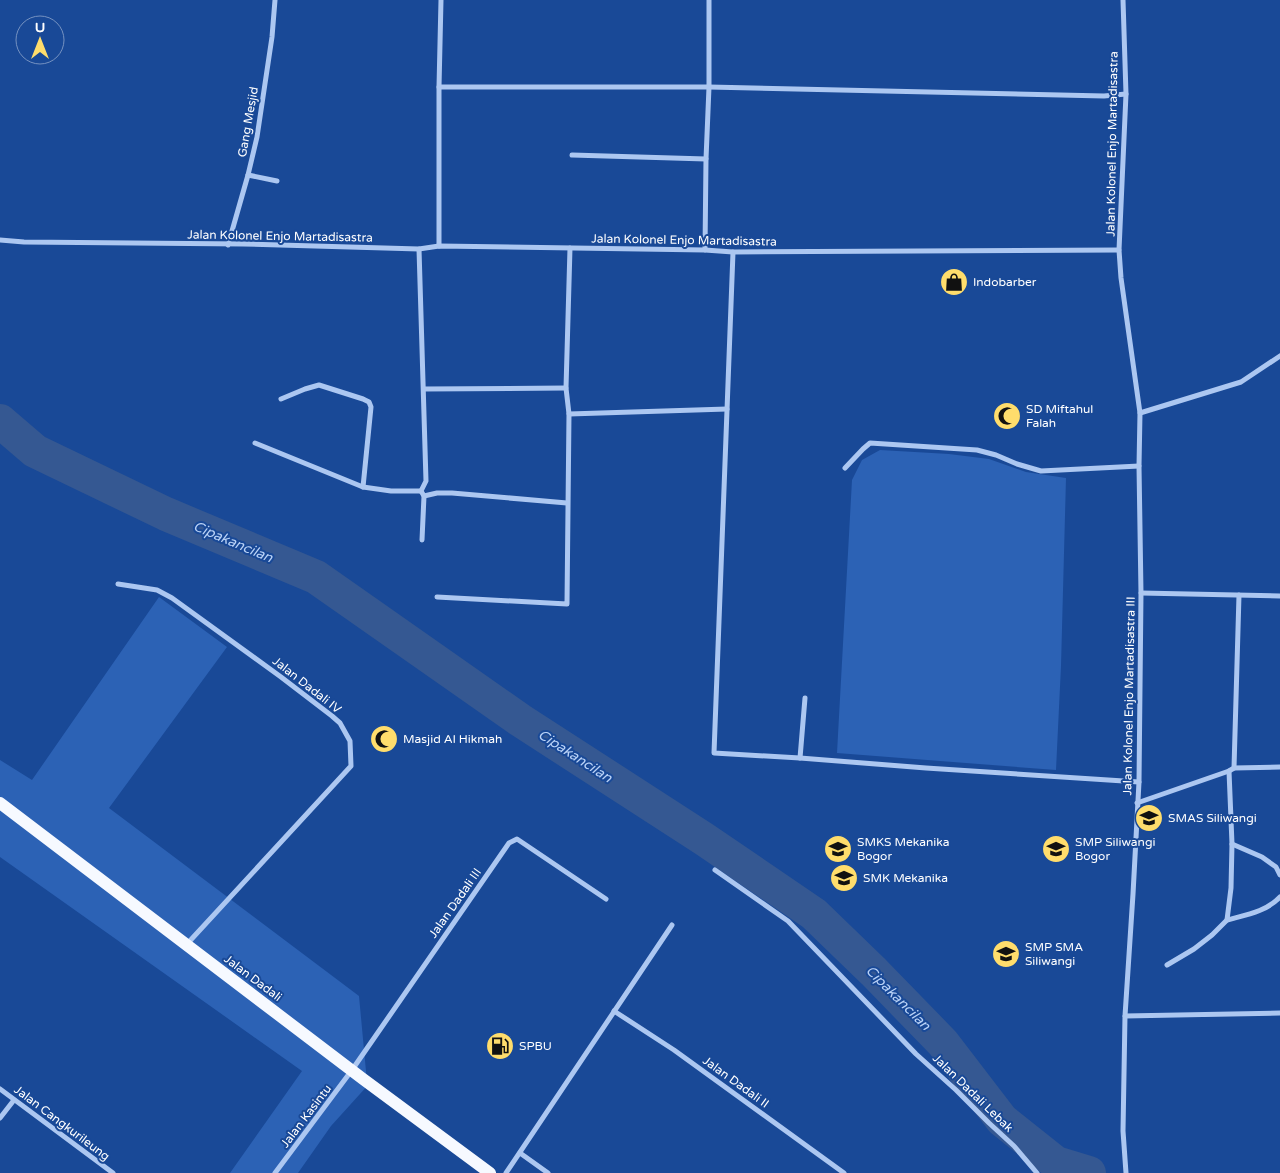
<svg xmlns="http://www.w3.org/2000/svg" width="1280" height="1173" font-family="'Varela Round',sans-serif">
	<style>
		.green { fill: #2c62b5 }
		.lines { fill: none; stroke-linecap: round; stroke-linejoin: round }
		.river { stroke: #355892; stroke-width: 34 }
		.minor { stroke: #acc7f1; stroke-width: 5 }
		.primary { stroke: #f6f9ff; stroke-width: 12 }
		.labels { text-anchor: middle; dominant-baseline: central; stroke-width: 4; stroke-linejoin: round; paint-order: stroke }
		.street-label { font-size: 12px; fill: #fff; stroke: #194997 }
		.poi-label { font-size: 12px; fill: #fff; stroke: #194997; text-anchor: start }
		.water-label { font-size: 14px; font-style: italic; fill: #b9d2f7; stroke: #194997 }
	</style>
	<rect width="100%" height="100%" fill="#194997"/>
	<!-- green -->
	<g class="green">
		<polygon points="880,450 949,454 989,459 1026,472 1066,478 1061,666 1056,770 837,753 852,480 862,460"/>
		<polygon points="159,597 227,647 109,808 359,996 367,1082 369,1084 331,1126 298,1173 230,1173 302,1071 0,857 0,760 32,780"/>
	</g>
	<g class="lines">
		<!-- river -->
		<polyline class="river" points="0,421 35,451 166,514 316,577 520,720 704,839 814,914 874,972 943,1043 1002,1120 1056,1163 1089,1173"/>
		<!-- minor -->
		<g class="minor">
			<polyline points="1123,0 1126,94 1119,250 1121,278 1140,413 1139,466 1141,593 1139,782 1133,894 1125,1016 1123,1131 1126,1173"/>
			<polyline points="439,87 709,87 1104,96 1126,94"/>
			<polyline points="572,155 706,159"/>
			<polyline points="248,175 277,181"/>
			<polyline points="0,240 24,242 243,244 419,249 439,246 705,250 733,252 1119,250"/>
			<polyline points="228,245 248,175 257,137 272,37 275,0"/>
			<polyline points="439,246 439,87 441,0"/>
			<polyline points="419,249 426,481 421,491 424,496 422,540"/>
			<polyline points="705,250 706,159 709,87 709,0"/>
			<polyline points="733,252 714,753 800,758 926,768 1139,782"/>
			<polyline points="424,389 566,388"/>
			<polyline points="281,399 305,389 319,385 363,399 369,402 371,407 363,487"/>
			<polyline points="1140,413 1241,382 1280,356"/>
			<polyline points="569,414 727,409"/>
			<polyline points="255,443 363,487 391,491 421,491"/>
			<polyline points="845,468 863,449 870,443 977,450 996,455 1017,464 1041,471 1139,466"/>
			<polyline points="424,496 437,493 452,493 567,503"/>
			<polyline points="118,584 157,590 172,598 281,677 332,716 340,723 350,741 351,766 187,944"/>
			<polyline points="1141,593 1280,596"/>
			<polyline points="437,597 567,604 569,414 566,388 570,248"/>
			<polyline points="800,758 805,698"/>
			<polyline points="1234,768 1280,767"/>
			<polyline points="1137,803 1229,771"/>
			<polyline points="1232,844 1262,857 1276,867 1280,875"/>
			<polyline points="715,870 788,921 916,1054 956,1090 989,1123 1014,1146 1037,1173"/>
			<path d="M1227,920c18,-5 39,-8 53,-23"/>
			<polyline points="1167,965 1194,949 1212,935 1227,920 1231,888 1232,844 1229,771 1234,768 1239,595"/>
			<polyline points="614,1011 674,1050 844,1173"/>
			<polyline points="1125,1016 1280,1013"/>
			<polyline points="0,1089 113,1173"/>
			<polyline points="0,1118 14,1100"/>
			<polyline points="520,1153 548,1173"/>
			<polyline points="275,1173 352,1070 509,843 517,839 606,899"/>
			<polyline points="506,1173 672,925"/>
		</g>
		<!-- primary -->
		<polyline class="primary" points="0,803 363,1079 490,1173"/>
	</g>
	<!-- icons -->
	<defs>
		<g id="shop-disc" transform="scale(1.4375)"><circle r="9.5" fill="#ffdd6c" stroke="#194997"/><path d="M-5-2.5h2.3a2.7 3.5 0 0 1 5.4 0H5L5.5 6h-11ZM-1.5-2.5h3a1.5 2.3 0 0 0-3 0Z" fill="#111"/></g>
		<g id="mosque-disc" transform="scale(1.4375)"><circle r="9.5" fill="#ffdd6c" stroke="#194997"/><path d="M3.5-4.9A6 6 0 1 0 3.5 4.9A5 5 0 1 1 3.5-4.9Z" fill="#111"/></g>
		<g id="school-disc" transform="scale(1.4375)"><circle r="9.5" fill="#ffdd6c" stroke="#194997"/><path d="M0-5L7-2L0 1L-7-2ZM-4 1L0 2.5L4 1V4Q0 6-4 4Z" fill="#111"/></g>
		<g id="fuel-disc" transform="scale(1.4375)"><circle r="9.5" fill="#ffdd6c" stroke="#194997"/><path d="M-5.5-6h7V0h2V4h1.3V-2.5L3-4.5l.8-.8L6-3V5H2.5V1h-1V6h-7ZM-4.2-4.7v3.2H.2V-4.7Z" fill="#111"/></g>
	</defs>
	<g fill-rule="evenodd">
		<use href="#shop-disc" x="954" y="282"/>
		<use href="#mosque-disc" x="1007" y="416"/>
		<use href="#mosque-disc" x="384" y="739"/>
		<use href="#school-disc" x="1149" y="818"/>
		<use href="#school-disc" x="838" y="849"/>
		<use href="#school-disc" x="1056" y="849"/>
		<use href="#school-disc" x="844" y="878"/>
		<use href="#school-disc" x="1006" y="954"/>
		<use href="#fuel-disc" x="500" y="1046"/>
	</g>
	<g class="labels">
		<!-- street labels -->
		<g class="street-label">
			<text transform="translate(248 122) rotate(-80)">Gang Mesjid</text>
			<text transform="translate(1112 144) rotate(-89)">Jalan Kolonel Enjo Martadisastra</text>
			<text transform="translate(280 236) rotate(1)">Jalan Kolonel Enjo Martadisastra</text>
			<text transform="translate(684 240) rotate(1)">Jalan Kolonel Enjo Martadisastra</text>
			<text transform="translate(307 685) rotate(38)">Jalan Dadali IV</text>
			<text transform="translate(1129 696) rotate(-89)">Jalan Kolonel Enjo Martadisastra III</text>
			<text transform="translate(455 903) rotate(-55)">Jalan Dadali III</text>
			<text transform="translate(253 978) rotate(37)">Jalan Dadali</text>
			<text transform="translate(736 1082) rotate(36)">Jalan Dadali II</text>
			<text transform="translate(973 1093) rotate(44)">Jalan Dadali Lebak</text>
			<text transform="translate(306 1116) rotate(-53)">Jalan Kasintu</text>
			<text transform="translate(62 1123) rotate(37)">Jalan Cangkurileung</text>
		</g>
		<!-- poi labels -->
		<g class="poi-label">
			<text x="973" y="282">Indobarber</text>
			<text x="1026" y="409">SD Miftahul<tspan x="1026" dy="14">Falah</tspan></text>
			<text x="403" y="739">Masjid Al Hikmah</text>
			<text x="1168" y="818">SMAS Siliwangi</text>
			<text x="857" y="842">SMKS Mekanika<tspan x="857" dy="14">Bogor</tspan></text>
			<text x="1075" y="842">SMP Siliwangi<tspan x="1075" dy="14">Bogor</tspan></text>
			<text x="863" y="878">SMK Mekanika</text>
			<text x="1025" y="947">SMP SMA<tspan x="1025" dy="14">Siliwangi</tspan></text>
			<text x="519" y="1046">SPBU</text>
		</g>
		<!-- water labels -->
		<g class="water-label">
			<text transform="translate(233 542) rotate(23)">Cipakancilan</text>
			<text transform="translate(575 756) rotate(33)">Cipakancilan</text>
			<text transform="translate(898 998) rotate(45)">Cipakancilan</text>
		</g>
	</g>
	<!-- north arrow -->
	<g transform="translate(40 40)"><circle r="24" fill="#194997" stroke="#7592c1"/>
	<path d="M0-4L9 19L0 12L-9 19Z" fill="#ffdd6c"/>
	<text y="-8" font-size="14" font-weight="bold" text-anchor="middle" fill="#ffffff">U</text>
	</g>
</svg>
